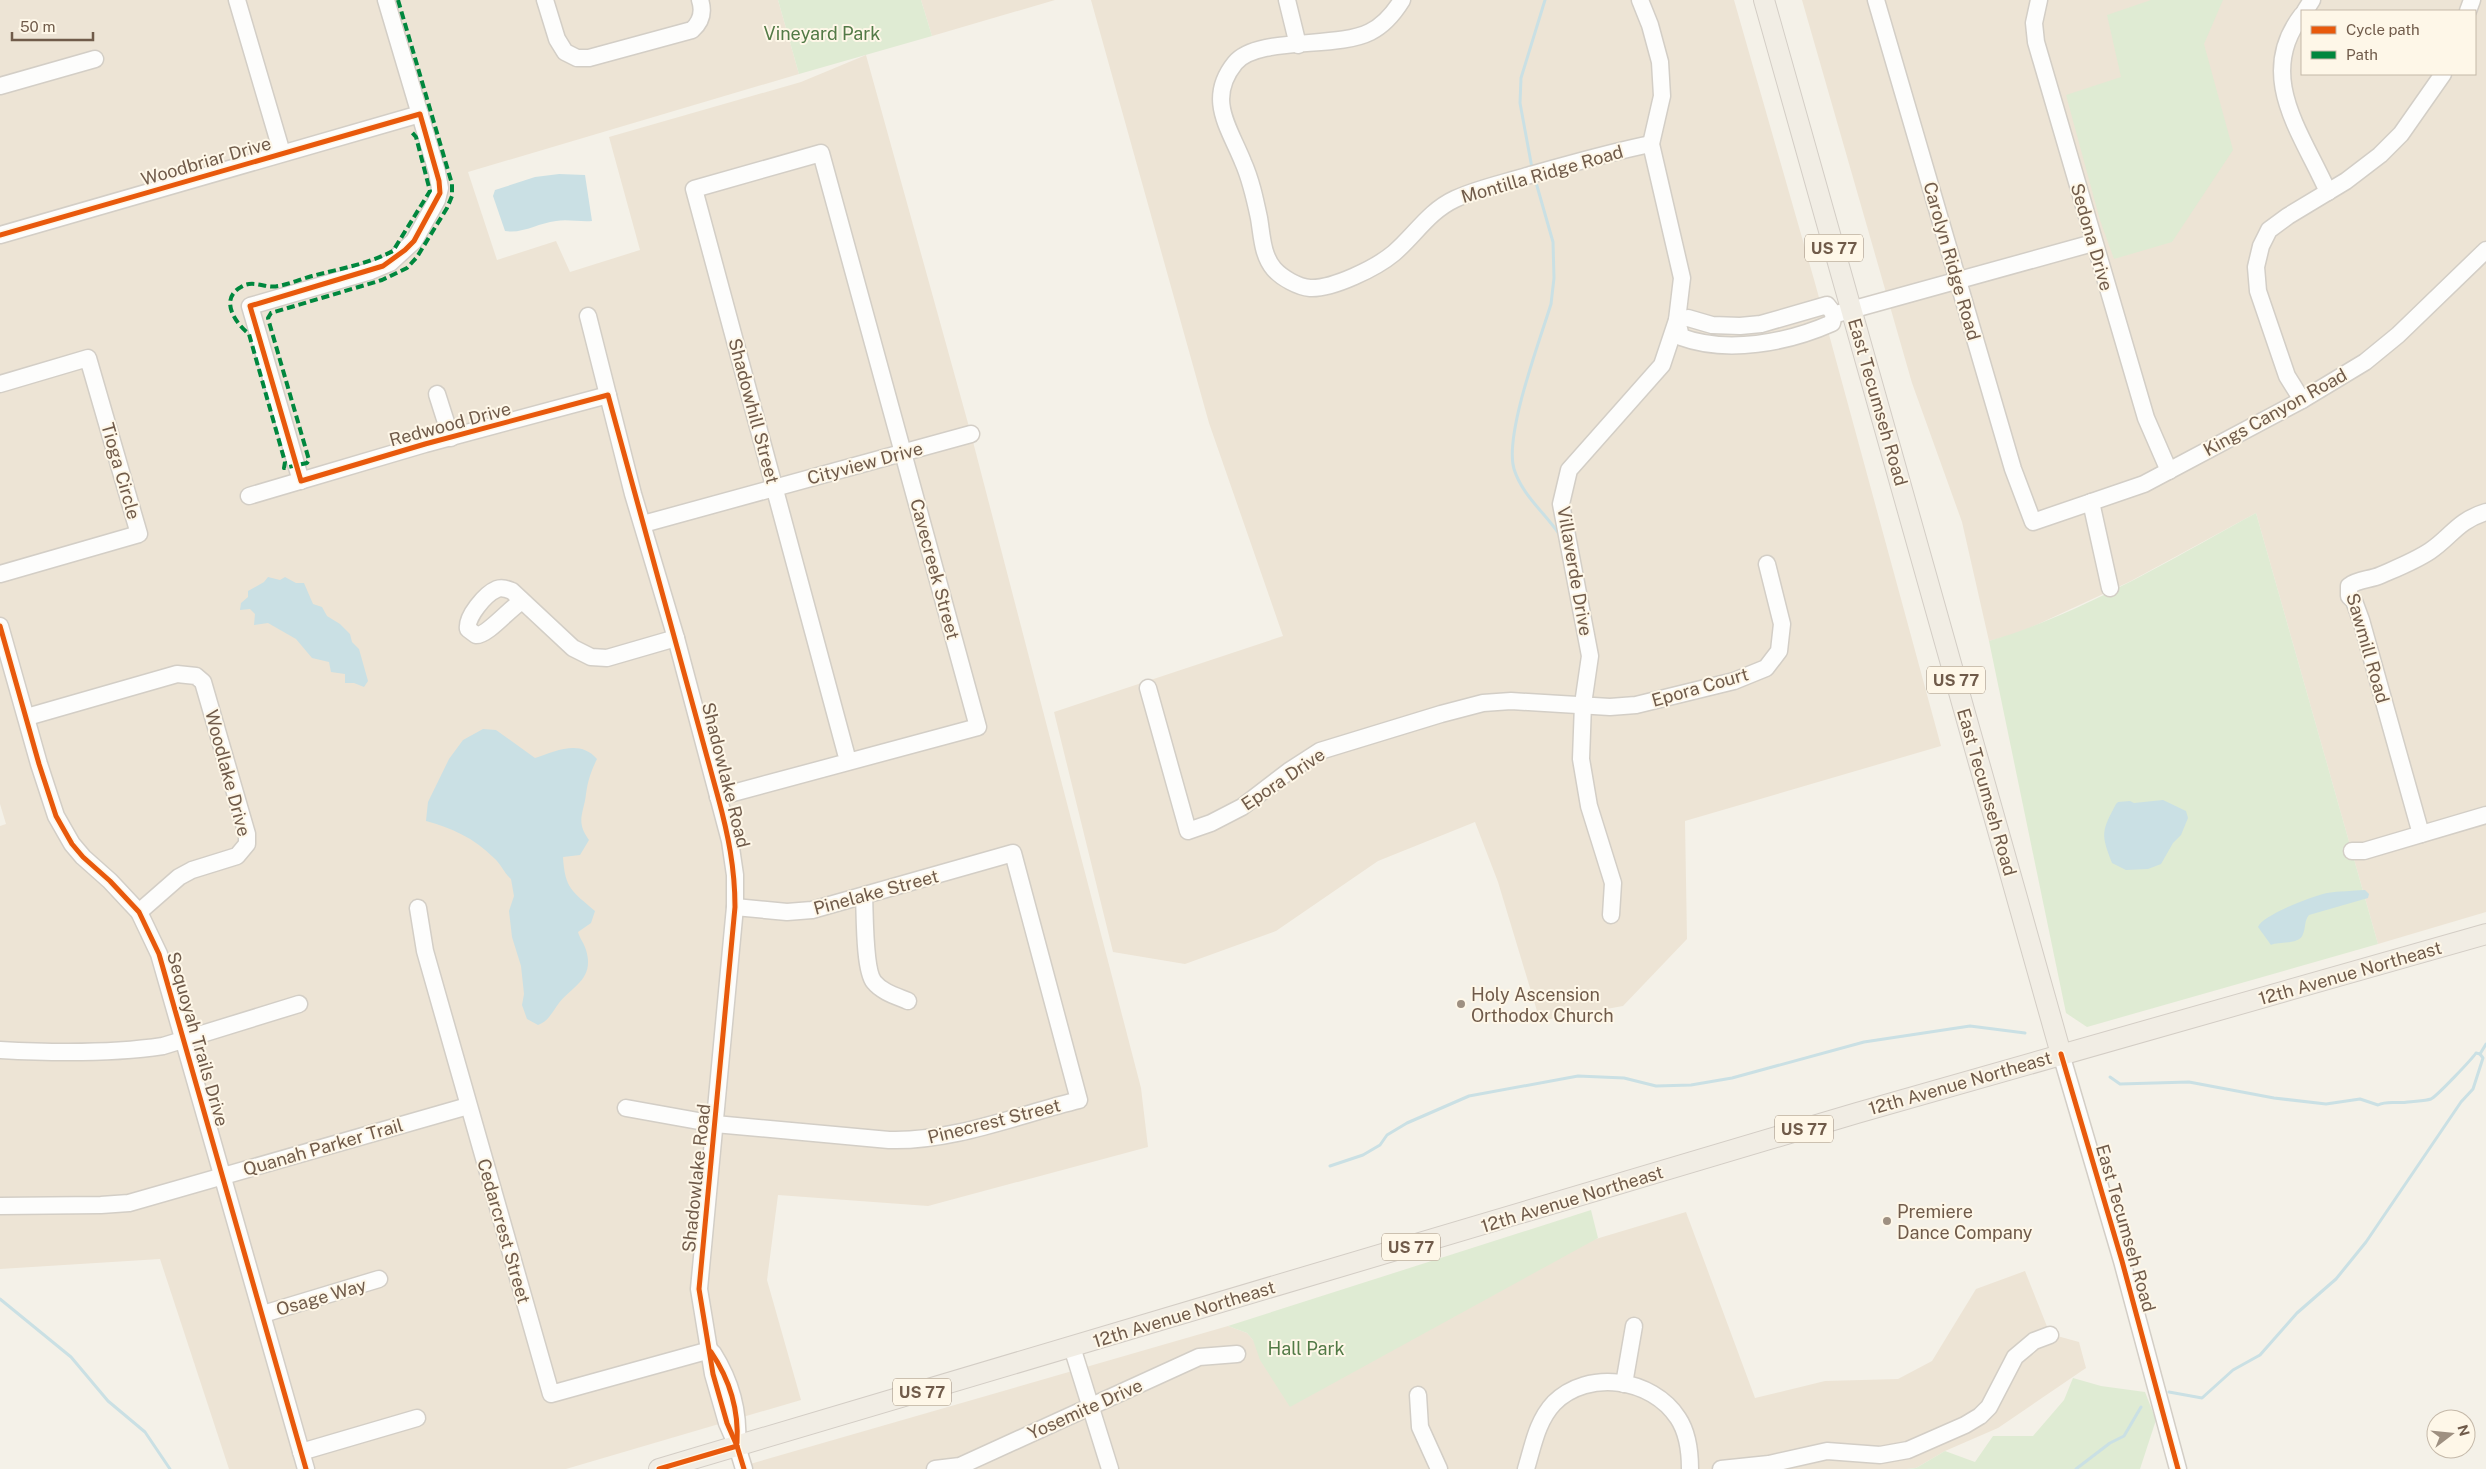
<svg xmlns="http://www.w3.org/2000/svg" width="2486" height="1469" font-family="'Public Sans',sans-serif">
	<style>
		.residential { fill: #ede4d5; fill-rule: evenodd }
		.green { fill: #dfebd3 }
		.water { fill: #cae0e4 }
		.lines { fill: none; stroke-linecap: round; stroke-linejoin: round }
		.stream { stroke: #cae0e4; stroke-width: 3 }
		.minor-casing { stroke: #d3cec6; stroke-width: 19 }
		.major-casing { stroke: #d3cdc5; stroke-width: 22 }
		.minor { stroke: #fdfdfc; stroke-width: 16 }
		.major { stroke: #f1ede4; stroke-width: 20 }
		.quiet { stroke: #00873e; stroke-width: 4; stroke-dasharray: 8 4; stroke-linecap: butt }
		.cycleway-casing { stroke: #fef7e8; stroke-width: 8 }
		.cycleway { stroke: #e8590c; stroke-width: 5 }
		.poi-dot { fill: #9e9081; stroke: #fef7e8; stroke-width: 2 }
		.labels { text-anchor: middle; dominant-baseline: central; stroke-width: 4; stroke-linejoin: round; paint-order: stroke }
		.shield { fill: #fef7e8; stroke: #9b8a79; stroke-width: 1 }
		.shield-label { font-size: 16px; font-weight: bold; fill: #705b4a }
		.park-label { font-size: 18px; fill: #527a46; stroke: #fef7e8 }
		.street-label { font-size: 18px; fill: #705b4a; stroke: #fef7e8 }
		.poi-label { font-size: 18px; fill: #705b4a; stroke: #fef7e8; text-anchor: start }
	</style>
	<rect width="100%" height="100%" fill="#f4f1e8"/>
	<!-- residential -->
	<g class="residential">
		<polygon points="0,0 778,0 799,74 468,172 497,260 556,241 570,272 640,250 609,137 801,82 866,55 971,434 1141,1088 1148,1147 928,1206 778,1195 767,1280 801,1400 566,1469 229,1469 160,1259 0,1269 0,826 6,824 0,804"/>
		<polygon points="921,0 1055,0 932,36"/>
		<polygon points="1091,0 1734,0 1815,283 1941,746 1685,821 1687,939 1623,1006 1540,1021 1498,882 1475,822 1378,861 1276,931 1185,964 1113,952 1054,712 1283,636 1209,423"/>
		<path d="M1802,0h684v912l-108,32 -122,-431 -127,69 -110,51 -30,8 -27,-119 -50,-139zM2302,11h173v63h-173z"/>
		<polygon points="1686,1212 1755,1398 1825,1381 1898,1379 1932,1361 1976,1289 2025,1271 2050,1334 2079,1342 2086,1368 1998,1428 1945,1451 1916,1468 1906,1469 733,1469 1228,1326 1247,1333 1254,1341"/>
	</g>
	<!-- green -->
	<g class="green">
		<polygon points="778,0 921,0 932,36 799,74"/>
		<polygon points="2151,0 2223,0 2204,44 2233,150 2172,242 2114,259 2100,220 2066,95 2121,77 2107,15"/>
		<path d="M2256,513l122,431 -291,83 -21,-14 -77,-372c92,-27 183,-82 267,-128z"/>
		<polygon points="1591,1210 1598,1238 1290,1407 1260,1360 1253,1340 1247,1333 1228,1326"/>
		<polygon points="2073,1378 2101,1386 2145,1392 2156,1420 2140,1469 1906,1469 1916,1468 1945,1451 1975,1462 1993,1436 2033,1436 2064,1400"/>
	</g>
	<!-- water -->
	<g class="water">
		<path d="M559,174l26,1 7,46c-12,1 -25,-2 -36,0 -18,2 -33,13 -51,10l-12,-35 2,-6 40,-13z"/>
		<polygon points="268,577 280,580 285,577 296,583 304,583 313,604 322,607 327,616 340,624 350,634 352,642 359,649 368,681 364,687 354,683 345,683 345,674 331,672 329,662 312,658 296,639 268,623 254,625 255,614 250,609 240,610 241,603 248,597 248,591 264,582"/>
		<path d="M483,729l13,1 39,28c21,-7 45,-19 62,1 -6,12 -9,21 -11,35 -2,19 -11,27 3,46l-9,15 -17,2c2,32 9,34 32,54l-4,12 -13,9c2,7 6,11 8,18 9,29 -14,36 -27,53 -7,9 -10,18 -21,22l-11,-6 -5,-14 2,-11 -3,-28 -9,-29 -3,-26 5,-15 -3,-17c-7,-6 -10,-15 -17,-21 -20,-20 -42,-30 -68,-37l2,-19 21,-43 14,-19z"/>
		<path d="M2163,800l23,11 2,7 -7,17 -8,8 -12,21 -13,5 -22,1 -14,-7c-11,-29 -11,-31 4,-59l2,-2 12,-1 4,2z"/>
		<path d="M2365,890l4,4 -1,4 -59,17c-5,6 -3,12 -6,19 -3,11 -23,7 -32,11l-13,-18c4,-12 55,-31 69,-34 12,-2 26,-2 38,-3z"/>
	</g>
	<g class="lines">
		<!-- stream -->
		<g class="stream">
			<polyline points="1532,168 1520,103 1521,78 1545,0"/>
			<path d="M1535,179l18,63 1,36 -3,26c-11,36 -47,131 -37,165 8,26 31,44 45,65"/>
			<path d="M2110,1077l10,7 69,-2 85,16 52,6 34,-5 18,6c10,-5 19,-1 30,-3 7,-1 17,-1 23,-3 6,-3 41,-40 45,-46l4,1 6,-10"/>
			<polyline points="1330,1166 1363,1155 1380,1145 1387,1135 1407,1123 1469,1096 1578,1076 1624,1078 1656,1086 1691,1085 1732,1078 1864,1042 1970,1026 2025,1033"/>
			<polyline points="0,1299 71,1357 108,1401 145,1432 170,1469"/>
			<polyline points="2169,1392 2202,1398 2233,1370 2260,1355 2297,1313 2336,1279 2366,1242 2461,1102 2473,1089 2483,1058 2480,1054"/>
			<polyline points="2076,1469 2110,1443 2124,1436 2141,1407"/>
		</g>
		<!-- minor casing -->
		<g class="minor-casing">
			<g id="minor">
				<polyline points="237,0 282,153"/>
				<path d="M545,0l12,39 8,13 12,6h12l103,-28c9,-8 12,-18 8,-30"/>
				<polyline points="1287,0 1298,45"/>
				<path d="M1402,0c-8,13 -18,25 -32,32 -33,17 -113,4 -135,31 -29,36 -6,64 8,99 8,18 12,37 16,56 3,17 3,37 15,51 8,9 24,18 36,19 23,1 66,-20 84,-35 21,-18 35,-42 61,-54 24,-11 50,-16 75,-24 40,-11 80,-23 121,-31"/>
				<polyline points="1876,0 2013,469 2033,522 2144,484 2302,400 2365,362 2398,335 2486,250"/>
				<polyline points="2039,0 2034,23 2036,42 2146,418 2169,471"/>
				<polyline points="2305,11 2312,0"/>
				<polyline points="2468,11 2472,0"/>
				<path d="M2302,15c-47,61 0,118 26,177"/>
				<polyline points="0,86 95,59"/>
				<polyline points="0,235 420,114"/>
				<path d="M1827,305l7,9 -2,9c-45,20 -105,31 -151,14l-4,-17 11,-2 24,7 28,1 21,-2z"/>
				<polyline points="1840,313 2093,243"/>
				<polyline points="588,316 633,494 676,638 730,841 735,875 735,907 699,1289 713,1374 727,1423 737,1446 744,1469"/>
				<polyline points="0,384 88,358 139,534 0,574"/>
				<polyline points="437,394 451,438"/>
				<polyline points="2302,400 2287,376 2258,291 2256,267 2261,246 2269,230 2288,216 2346,181 2380,155 2401,134 2443,74"/>
				<polyline points="301,481 250,306 371,271 390,263 414,241 437,200 440,188 437,172 386,0"/>
				<polyline points="249,496 425,444 608,395"/>
				<polyline points="2091,502 2110,588"/>
				<polyline points="643,524 971,434"/>
				<path d="M522,601c-12,7 -35,35 -46,34l-8,-6c-2,-12 17,-35 29,-40 5,-2 10,0 15,2l61,57 18,9 16,1 69,-20"/>
				<polyline points="0,626 39,764 56,816 72,844 83,857 110,881 139,912 159,954 306,1469"/>
				<polyline points="1148,688 1188,831 1211,823 1242,807 1289,771 1320,751 1441,714 1483,703 1511,701 1610,707 1636,705 1734,681 1766,668 1779,651 1782,624 1767,564"/>
				<polyline points="27,717 177,674 196,676 203,682 247,834 247,844 237,856 192,870 179,877 139,912"/>
				<polyline points="718,797 978,727 821,153 694,189 848,761"/>
				<path d="M2421,834l-60,-214 -7,-19 -5,-5v-10c9,-7 21,-6 32,-11 16,-7 34,-14 49,-24 22,-15 27,-30 56,-39"/>
				<polyline points="2352,851 2364,851 2486,815"/>
				<path d="M864,896c1,17 0,74 10,86 8,10 22,14 34,19"/>
				<polyline points="418,908 425,951 551,1394 710,1350"/>
				<polyline points="1611,915 1613,883 1589,806 1581,759 1583,704 1590,656 1561,504 1569,470 1662,365 1677,320 1682,278 1651,144 1662,96 1660,62 1650,25 1640,0"/>
				<path d="M0,1050c53,3 110,4 163,-4l136,-42"/>
				<polyline points="2061,1054 2122,1261 2178,1469"/>
				<path d="M626,1108l89,16 174,16c63,2 129,-25 190,-40l-66,-247 -201,57 -25,2 -52,-5"/>
				<polyline points="0,1206 101,1205 129,1203 468,1106"/>
				<polyline points="263,1314 379,1279"/>
				<polyline points="1072,1347 1110,1469"/>
				<path d="M713,1353c17,27 26,58 24,90"/>
				<polyline points="1624,1384 1634,1326"/>
				<polyline points="1418,1395 1420,1427 1439,1469"/>
				<polyline points="301,1452 417,1418"/>
				<polyline points="935,1469 960,1466 1199,1357 1237,1354"/>
				<path d="M1526,1469c7,-23 11,-48 28,-66 34,-34 98,-25 124,15 10,15 12,33 12,51"/>
				<polyline points="1721,1469 1769,1464 1827,1451 1880,1455 1908,1450 1965,1425 1980,1416 1989,1407 2015,1357 2034,1341 2050,1335"/>
			</g>
		</g>
		<!-- major casing -->
		<g class="major-casing">
			<g id="major">
				<polyline points="1764,0 2061,1054"/>
				<polyline points="659,1469 1857,1113 2486,934"/>
			</g>
		</g>
		<!-- minor -->
		<use href="#minor" class="minor"/>
		<!-- major -->
		<use href="#major" class="major"/>
		<!-- quiet -->
		<path class="quiet" d="M398,0l54,184v12l-5,12 -30,49 -10,11 -25,12 -111,33 -3,5 1,4 40,138 -2,3 -23,5 1,-6 -36,-128c-14,-11 -30,-35 -8,-47 12,-8 25,2 37,-1 12,-2 23,-7 34,-10 27,-7 56,-12 81,-25l37,-60 -14,-54 -6,-7"/>
		<!-- cycleway casing -->
		<g class="cycleway-casing">
			<g id="cycleway">
				<path d="M0,235l420,-121 19,67 1,12 -26,48 -9,9 -22,16 -133,40 51,175 124,-37 183,-49 110,402c10,37 17,71 17,110l-36,382 14,85 14,49 10,23 7,23"/>
				<polyline points="0,626 39,764 56,816 72,844 83,857 110,881 139,912 159,954 306,1469"/>
				<polyline points="2061,1054 2122,1261 2178,1469"/>
				<path d="M711,1352c19,28 28,57 26,91"/>
				<polyline points="659,1469 737,1446"/>
			</g>
		</g>
		<!-- cycleway -->
		<use href="#cycleway" class="cycleway"/>
	</g>
	<!-- markers -->
	<g class="poi-dot">
		<circle cx="1461" cy="1004" r="5"/>
		<circle cx="1887" cy="1221" r="5"/>
	</g>
	<g class="labels">
		<!-- shield labels -->
		<g class="shield">
			<rect x="1805" y="234.5" width="58" height="27" rx="4"/>
			<rect x="1927" y="666.5" width="58" height="27" rx="4"/>
			<rect x="1775" y="1115.5" width="58" height="27" rx="4"/>
			<rect x="1382" y="1233.5" width="58" height="27" rx="4"/>
			<rect x="893" y="1378.5" width="58" height="27" rx="4"/>
		</g>
		<g class="shield-label">
			<text x="1834" y="248">US 77</text>
			<text x="1956" y="680">US 77</text>
			<text x="1804" y="1129">US 77</text>
			<text x="1411" y="1247">US 77</text>
			<text x="922" y="1392">US 77</text>
		</g>
		<!-- park labels -->
		<g class="park-label">
			<text x="822" y="33">Vineyard Park</text>
			<text x="1306" y="1348">Hall Park</text>
		</g>
		<!-- street labels -->
		<g class="street-label">
			<text transform="translate(206 161) rotate(-16)">Woodbriar Drive</text>
			<text transform="translate(1542 174) rotate(-16)">Montilla Ridge Road</text>
			<text transform="translate(2092 237) rotate(74)">Sedona Drive</text>
			<text transform="translate(1952 261) rotate(74)">Carolyn Ridge Road</text>
			<text transform="translate(1878 402) rotate(74)">East Tecumseh Road</text>
			<text transform="translate(754 411) rotate(75)">Shadowhill Street</text>
			<text transform="translate(2275 412) rotate(-29)">Kings Canyon Road</text>
			<text transform="translate(450 424) rotate(-15)">Redwood Drive</text>
			<text transform="translate(865 463) rotate(-15)">Cityview Drive</text>
			<text transform="translate(121 471) rotate(74)">Tioga Circle</text>
			<text transform="translate(935 569) rotate(75)">Cavecreek Street</text>
			<text transform="translate(1575 571) rotate(80)">Villaverde Drive</text>
			<text transform="translate(2368 648) rotate(74)">Sawmill Road</text>
			<text transform="translate(1700 687) rotate(-16)">Epora Court</text>
			<text transform="translate(228 773) rotate(75)">Woodlake Drive</text>
			<text transform="translate(726 775) rotate(76)">Shadowlake Road</text>
			<text transform="translate(1283 779) rotate(-34)">Epora Drive</text>
			<text transform="translate(1987 792) rotate(74)">East Tecumseh Road</text>
			<text transform="translate(876 892) rotate(-15)">Pinelake Street</text>
			<text transform="translate(2350 973) rotate(-16)">12th Avenue Northeast</text>
			<text transform="translate(198 1039) rotate(74)">Sequoyah Trails Drive</text>
			<text transform="translate(1960 1083) rotate(-16)">12th Avenue Northeast</text>
			<text transform="translate(994 1121) rotate(-14)">Pinecrest Street</text>
			<text transform="translate(323 1147) rotate(-16)">Quanah Parker Trail</text>
			<text transform="translate(696 1178) rotate(-84)">Shadowlake Road</text>
			<text transform="translate(1572 1199) rotate(-17)">12th Avenue Northeast</text>
			<text transform="translate(2126 1228) rotate(74)">East Tecumseh Road</text>
			<text transform="translate(504 1231) rotate(74)">Cedarcrest Street</text>
			<text transform="translate(321 1297) rotate(-16)">Osage Way</text>
			<text transform="translate(1184 1314) rotate(-17)">12th Avenue Northeast</text>
			<text transform="translate(1085 1409) rotate(-24)">Yosemite Drive</text>
		</g>
		<!-- poi labels -->
		<g class="poi-label">
			<text x="1471" y="994">Holy Ascension<tspan x="1471" dy="21">Orthodox Church</tspan></text>
			<text x="1897" y="1211">Premiere<tspan x="1897" dy="21">Dance Company</tspan></text>
		</g>
	</g>
	<!-- legend -->
	<rect x="2301" y="10" width="175" height="65" fill="#fef7e8" stroke="#c5b9a9"/>
	<rect x="2311" y="26" width="25" height="8" fill="#e8590c" stroke="#c5b9a9"/>
	<text x="2346" y="35" font-size="15" fill="#705b4a">Cycle path</text>
	<rect x="2311" y="51" width="25" height="8" fill="#00873e" stroke="#c5b9a9"/>
	<text x="2346" y="60" font-size="15" fill="#705b4a">Path</text>
	<!-- north arrow -->
	<g transform="translate(2451 1434) rotate(74)"><circle r="24" fill="#fef7e8" stroke="#c5b9a9"/>
	<path d="M0-4L9 19L0 12L-9 19Z" fill="#9e9081"/>
	<text y="-8" font-size="14" font-weight="bold" text-anchor="middle" fill="#705b4a">N</text>
	</g>
	<!-- scale -->
	<path d="M12 32v8h81v-8" fill="none" stroke="#705b4a" stroke-width="2.5"/>
	<text x="20" y="32" font-size="15" fill="#705b4a" stroke="#fef7e8" stroke-width="4" paint-order="stroke">50 m</text>
</svg>
